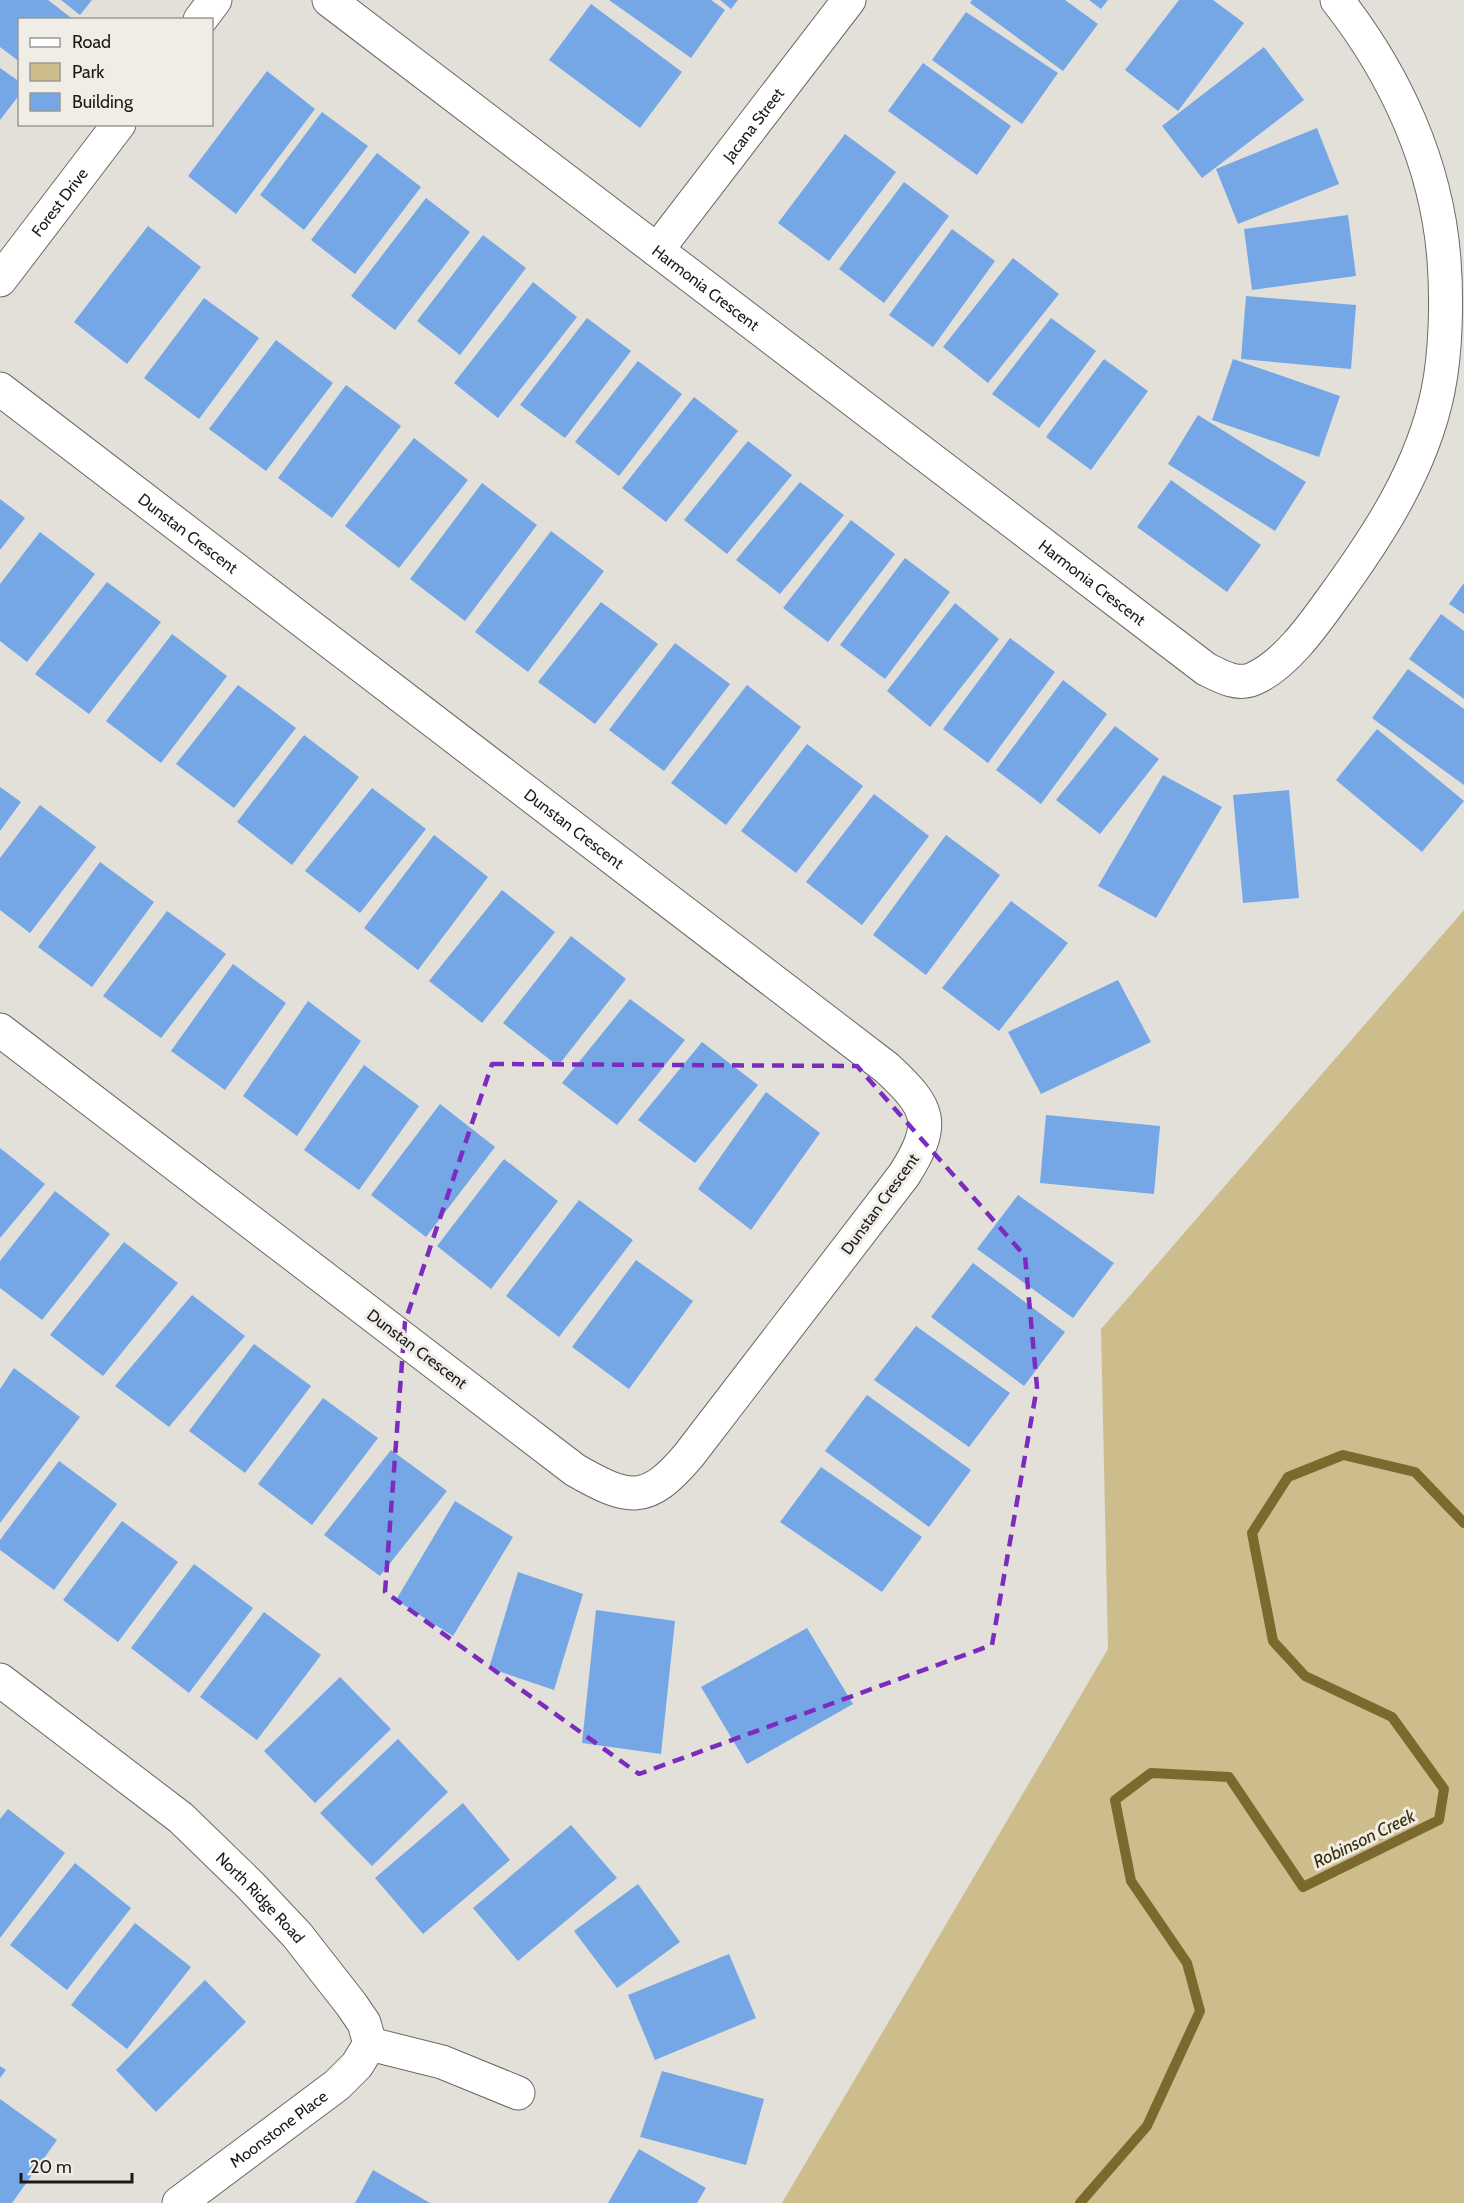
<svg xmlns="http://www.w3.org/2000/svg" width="1464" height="2203" font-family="Cabin,sans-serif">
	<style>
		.green { fill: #cdbc8c }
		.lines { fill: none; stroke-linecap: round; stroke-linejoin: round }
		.stream { stroke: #7c692e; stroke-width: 10 }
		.building { fill: #75a7e6 }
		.minor-casing { stroke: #6b6963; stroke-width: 35 }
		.minor { stroke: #fff; stroke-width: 33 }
		.marked { fill: none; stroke: #7b2cbf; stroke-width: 4.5; stroke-dasharray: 12 8; stroke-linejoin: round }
		.labels { text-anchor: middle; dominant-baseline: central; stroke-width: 6; stroke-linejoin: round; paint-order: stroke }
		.street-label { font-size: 16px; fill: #1b1a18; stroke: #efede6 }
		.water-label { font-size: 18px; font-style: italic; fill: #392e08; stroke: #efede6 }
	</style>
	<rect width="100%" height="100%" fill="#e2e0d9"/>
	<!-- green -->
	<polygon class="green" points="1464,910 1464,2203 782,2203 1108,1649 1101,1329"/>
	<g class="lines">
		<!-- stream -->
		<polyline class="stream" points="1080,2203 1147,2126 1200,2011 1187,1963 1131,1881 1115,1800 1151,1773 1229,1777 1303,1887 1439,1820 1444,1789 1392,1717 1305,1676 1273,1641 1252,1533 1288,1477 1343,1455 1415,1472 1464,1523"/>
	</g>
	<!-- building -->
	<g class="building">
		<polygon points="0,0 48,0 74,20 20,20 20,62 0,47"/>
		<polygon points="61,0 92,0 80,15"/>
		<polygon points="609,0 711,0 725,10 691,58"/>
		<polygon points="720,0 738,0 731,9"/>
		<polygon points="972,0 1065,0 1098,24 1063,71 970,3"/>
		<polygon points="1089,0 1108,0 1101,9"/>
		<polygon points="1179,0 1213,0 1244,23 1178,111 1125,70"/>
		<polygon points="591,4 682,72 640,128 549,60"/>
		<polygon points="966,12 1058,73 1022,124 932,60"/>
		<polygon points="1264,47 1304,100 1202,178 1162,126"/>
		<polygon points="923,63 1011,126 977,175 888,111"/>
		<polygon points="0,68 20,82 20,94 0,120"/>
		<polygon points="267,71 315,109 236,214 188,176"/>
		<polygon points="322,112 368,146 304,230 260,195"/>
		<polygon points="1317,128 1339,184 1238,224 1216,169"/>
		<polygon points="845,134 896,172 829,261 778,223"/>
		<polygon points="377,153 421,187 355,274 311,240"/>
		<polygon points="904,182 949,216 884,303 839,269"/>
		<polygon points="426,198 470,232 395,330 351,296"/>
		<polygon points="1348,215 1356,276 1252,290 1244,229"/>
		<polygon points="148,226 201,267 127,364 74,322"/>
		<polygon points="952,229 995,261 933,347 889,315"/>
		<polygon points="483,235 526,268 460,355 417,321"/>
		<polygon points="1013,258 1059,294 988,383 943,347"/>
		<polygon points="533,282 577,317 498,418 454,383"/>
		<polygon points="1246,296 1356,305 1351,369 1241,359"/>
		<polygon points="204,298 259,338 199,419 144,378"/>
		<polygon points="587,318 631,351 565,438 520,405"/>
		<polygon points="1051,318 1096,351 1039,428 992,394"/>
		<polygon points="276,340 333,383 266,471 209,429"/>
		<polygon points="1104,359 1148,391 1091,470 1046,437"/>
		<polygon points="1233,359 1340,396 1319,457 1212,420"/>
		<polygon points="638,361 682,394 619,476 575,442"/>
		<polygon points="346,385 401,426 332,518 278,478"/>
		<polygon points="694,397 738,431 666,522 622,488"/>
		<polygon points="1198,415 1306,482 1275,531 1168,464"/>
		<polygon points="414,438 468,480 399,568 345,526"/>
		<polygon points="748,441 792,475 727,554 684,520"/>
		<polygon points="1171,480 1261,545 1227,592 1137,527"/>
		<polygon points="800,482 844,515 780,594 736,560"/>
		<polygon points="482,483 537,525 465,621 410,579"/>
		<polygon points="0,499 25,518 0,550"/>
		<polygon points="851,520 895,554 828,642 783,608"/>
		<polygon points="551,531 604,571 528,672 475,632"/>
		<polygon points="40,532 95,574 27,662 0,641 0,584"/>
		<polygon points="905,558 950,592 885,679 840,645"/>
		<polygon points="107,582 161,622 89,714 35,674"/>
		<polygon points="1464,583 1464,614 1449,604"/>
		<polygon points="601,602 658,644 595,724 538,682"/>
		<polygon points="955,603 999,639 930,727 887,691"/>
		<polygon points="1441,614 1464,631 1464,699 1409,659"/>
		<polygon points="172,634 227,676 161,763 106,721"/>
		<polygon points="1010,638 1055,672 988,763 943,729"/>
		<polygon points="675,643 730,684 664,771 609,730"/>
		<polygon points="1408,669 1464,709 1464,785 1372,718"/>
		<polygon points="1063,680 1107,714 1041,804 996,770"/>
		<polygon points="238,685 296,728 234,808 176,764"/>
		<polygon points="747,685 801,727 726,825 671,783"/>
		<polygon points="1115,726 1159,759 1100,834 1056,800"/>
		<polygon points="1377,729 1464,801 1422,852 1336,780"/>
		<polygon points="304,735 359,777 292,865 237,822"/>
		<polygon points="807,744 863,786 796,873 741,831"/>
		<polygon points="1163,775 1222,807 1156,918 1098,886"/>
		<polygon points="0,787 21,802 0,831"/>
		<polygon points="372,788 426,829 360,913 305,871"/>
		<polygon points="1289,790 1299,898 1243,903 1233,795"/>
		<polygon points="874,794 929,836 862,925 806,882"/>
		<polygon points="40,805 96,847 30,933 0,910 0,858"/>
		<polygon points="434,835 488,877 418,970 364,928"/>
		<polygon points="946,835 1000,875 926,975 873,935"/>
		<polygon points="100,862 154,902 92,987 38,947"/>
		<polygon points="502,890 555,932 482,1023 429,981"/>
		<polygon points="1011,901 1068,943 999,1031 942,988"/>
		<polygon points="167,911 226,954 161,1038 103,996"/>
		<polygon points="571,936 626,979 558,1066 503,1023"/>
		<polygon points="233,964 286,1003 225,1090 171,1051"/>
		<polygon points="1118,980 1151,1042 1041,1094 1008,1032"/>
		<polygon points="630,999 685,1040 617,1125 562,1083"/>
		<polygon points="308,1001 361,1041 297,1136 243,1096"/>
		<polygon points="702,1042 758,1085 695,1163 638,1120"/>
		<polygon points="364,1065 419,1106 359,1190 304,1150"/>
		<polygon points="766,1092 820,1133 751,1230 698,1189"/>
		<polygon points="440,1104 495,1147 426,1237 371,1195"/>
		<polygon points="1046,1115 1160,1126 1154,1194 1040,1183"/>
		<polygon points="0,1148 45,1184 0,1238"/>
		<polygon points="504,1159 558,1201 491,1289 437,1246"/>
		<polygon points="55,1191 110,1234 42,1320 0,1288 0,1261"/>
		<polygon points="1018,1195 1114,1263 1073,1318 977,1249"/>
		<polygon points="579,1200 633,1240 559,1337 506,1296"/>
		<polygon points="124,1242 178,1283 103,1376 50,1335"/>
		<polygon points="636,1260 693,1301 629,1389 572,1347"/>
		<polygon points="973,1263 1065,1332 1024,1386 931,1317"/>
		<polygon points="192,1295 245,1336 169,1427 115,1386"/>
		<polygon points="916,1326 1010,1393 969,1447 874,1380"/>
		<polygon points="254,1344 311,1386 245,1473 189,1431"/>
		<polygon points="14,1368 80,1417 0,1523 0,1389"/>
		<polygon points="867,1395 971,1470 929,1527 825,1451"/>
		<polygon points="323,1398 378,1438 312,1525 258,1484"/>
		<polygon points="391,1450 447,1491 380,1576 324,1535"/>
		<polygon points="59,1461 117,1504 54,1590 0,1550 0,1540"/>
		<polygon points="821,1467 922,1537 882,1592 780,1522"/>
		<polygon points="455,1501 513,1537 453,1636 396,1600"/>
		<polygon points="122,1521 178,1562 118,1642 63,1600"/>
		<polygon points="194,1564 253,1608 189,1693 131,1648"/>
		<polygon points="518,1572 583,1594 554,1690 489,1668"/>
		<polygon points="596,1610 675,1621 661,1754 582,1743"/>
		<polygon points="264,1612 321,1655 257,1740 200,1697"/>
		<polygon points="807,1628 853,1704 747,1764 701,1687"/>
		<polygon points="340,1677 391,1729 315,1803 264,1751"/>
		<polygon points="398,1739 448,1792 372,1866 320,1813"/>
		<polygon points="463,1803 510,1860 423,1934 375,1878"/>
		<polygon points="8,1809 65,1853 0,1938 0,1819"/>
		<polygon points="571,1825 617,1878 518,1961 473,1908"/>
		<polygon points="75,1863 131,1908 67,1990 10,1945"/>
		<polygon points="638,1884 680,1942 617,1988 574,1931"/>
		<polygon points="135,1923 191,1967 127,2049 71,2005"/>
		<polygon points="729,1954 756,2018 655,2060 628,1995"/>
		<polygon points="205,1980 246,2022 156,2112 116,2070"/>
		<polygon points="0,2066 6,2070 0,2078"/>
		<polygon points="662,2071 764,2099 746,2165 640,2137"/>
		<polygon points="0,2099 57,2140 12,2203 0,2203"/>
		<polygon points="639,2149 706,2188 697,2203 608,2203"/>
		<polygon points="373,2170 430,2203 355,2203"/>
	</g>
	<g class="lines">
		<!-- minor casing -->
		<g class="minor-casing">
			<g id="minor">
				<path id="s1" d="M329,0l877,669c14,7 31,17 47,10 31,-13 59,-52 79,-80 46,-63 90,-130 106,-208 8,-39 9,-92 6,-131 -7,-96 -49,-186 -107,-260"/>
				<polyline points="200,20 215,0"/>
				<path id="s2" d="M657,250l192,-250"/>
				<path id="s3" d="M0,280l119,-156"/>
				<path id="s4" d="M0,389l887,679c43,40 50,55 17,107l-215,280c-42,50 -60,46 -114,15l-575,-440"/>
				<path id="s5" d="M0,1680l181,138 69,67 47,50 54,69 13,19 6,21"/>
				<polyline points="370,2044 442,2062 518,2093"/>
				<path id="s6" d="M179,2203l158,-118 20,-20 13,-21"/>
			</g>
		</g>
		<!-- minor -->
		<use href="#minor" class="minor"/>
	</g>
	<!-- marked area -->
	<path class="marked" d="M492,1064l365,2 168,190 12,131 -45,258 -353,129 -254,-182 20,-270z"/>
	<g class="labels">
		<!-- street labels -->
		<g class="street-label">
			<text stroke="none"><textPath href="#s2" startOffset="158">Jacana Street</textPath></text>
			<text stroke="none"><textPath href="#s3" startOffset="98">Forest Drive</textPath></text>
			<text stroke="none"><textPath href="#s1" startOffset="474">Harmonia Crescent</textPath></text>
			<text stroke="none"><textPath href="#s4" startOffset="237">Dunstan Crescent</textPath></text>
			<text stroke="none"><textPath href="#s1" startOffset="960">Harmonia Crescent</textPath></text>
			<text stroke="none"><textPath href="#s4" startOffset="723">Dunstan Crescent</textPath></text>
			<text transform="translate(880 1204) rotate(-54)">Dunstan Crescent</text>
			<text transform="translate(417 1349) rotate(37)">Dunstan Crescent</text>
			<text stroke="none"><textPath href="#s5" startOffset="340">North Ridge Road</textPath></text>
			<text stroke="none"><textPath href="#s6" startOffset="124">Moonstone Place</textPath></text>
		</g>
		<!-- water labels -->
		<g class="water-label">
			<text transform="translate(1364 1839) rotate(-26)">Robinson Creek</text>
		</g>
	</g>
	<!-- legend -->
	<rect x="18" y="18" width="195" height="108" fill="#efede6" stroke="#9a9994" stroke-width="1.5"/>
	<rect x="30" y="38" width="30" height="9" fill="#ffffff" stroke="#9a9994" stroke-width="1.5"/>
	<text x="72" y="48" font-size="18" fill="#1b1a18">Road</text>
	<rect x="30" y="63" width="30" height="18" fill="#cdbc8c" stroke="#9a9994" stroke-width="1.5"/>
	<text x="72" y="78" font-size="18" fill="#1b1a18">Park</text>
	<rect x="30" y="93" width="30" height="18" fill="#75a7e6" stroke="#9a9994" stroke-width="1.5"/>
	<text x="72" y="108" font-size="18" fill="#1b1a18">Building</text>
	<!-- scale -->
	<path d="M21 2173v9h111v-9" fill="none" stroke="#1b1a18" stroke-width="3"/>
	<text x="30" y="2173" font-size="18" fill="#1b1a18" stroke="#efede6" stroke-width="4.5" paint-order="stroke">20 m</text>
</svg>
